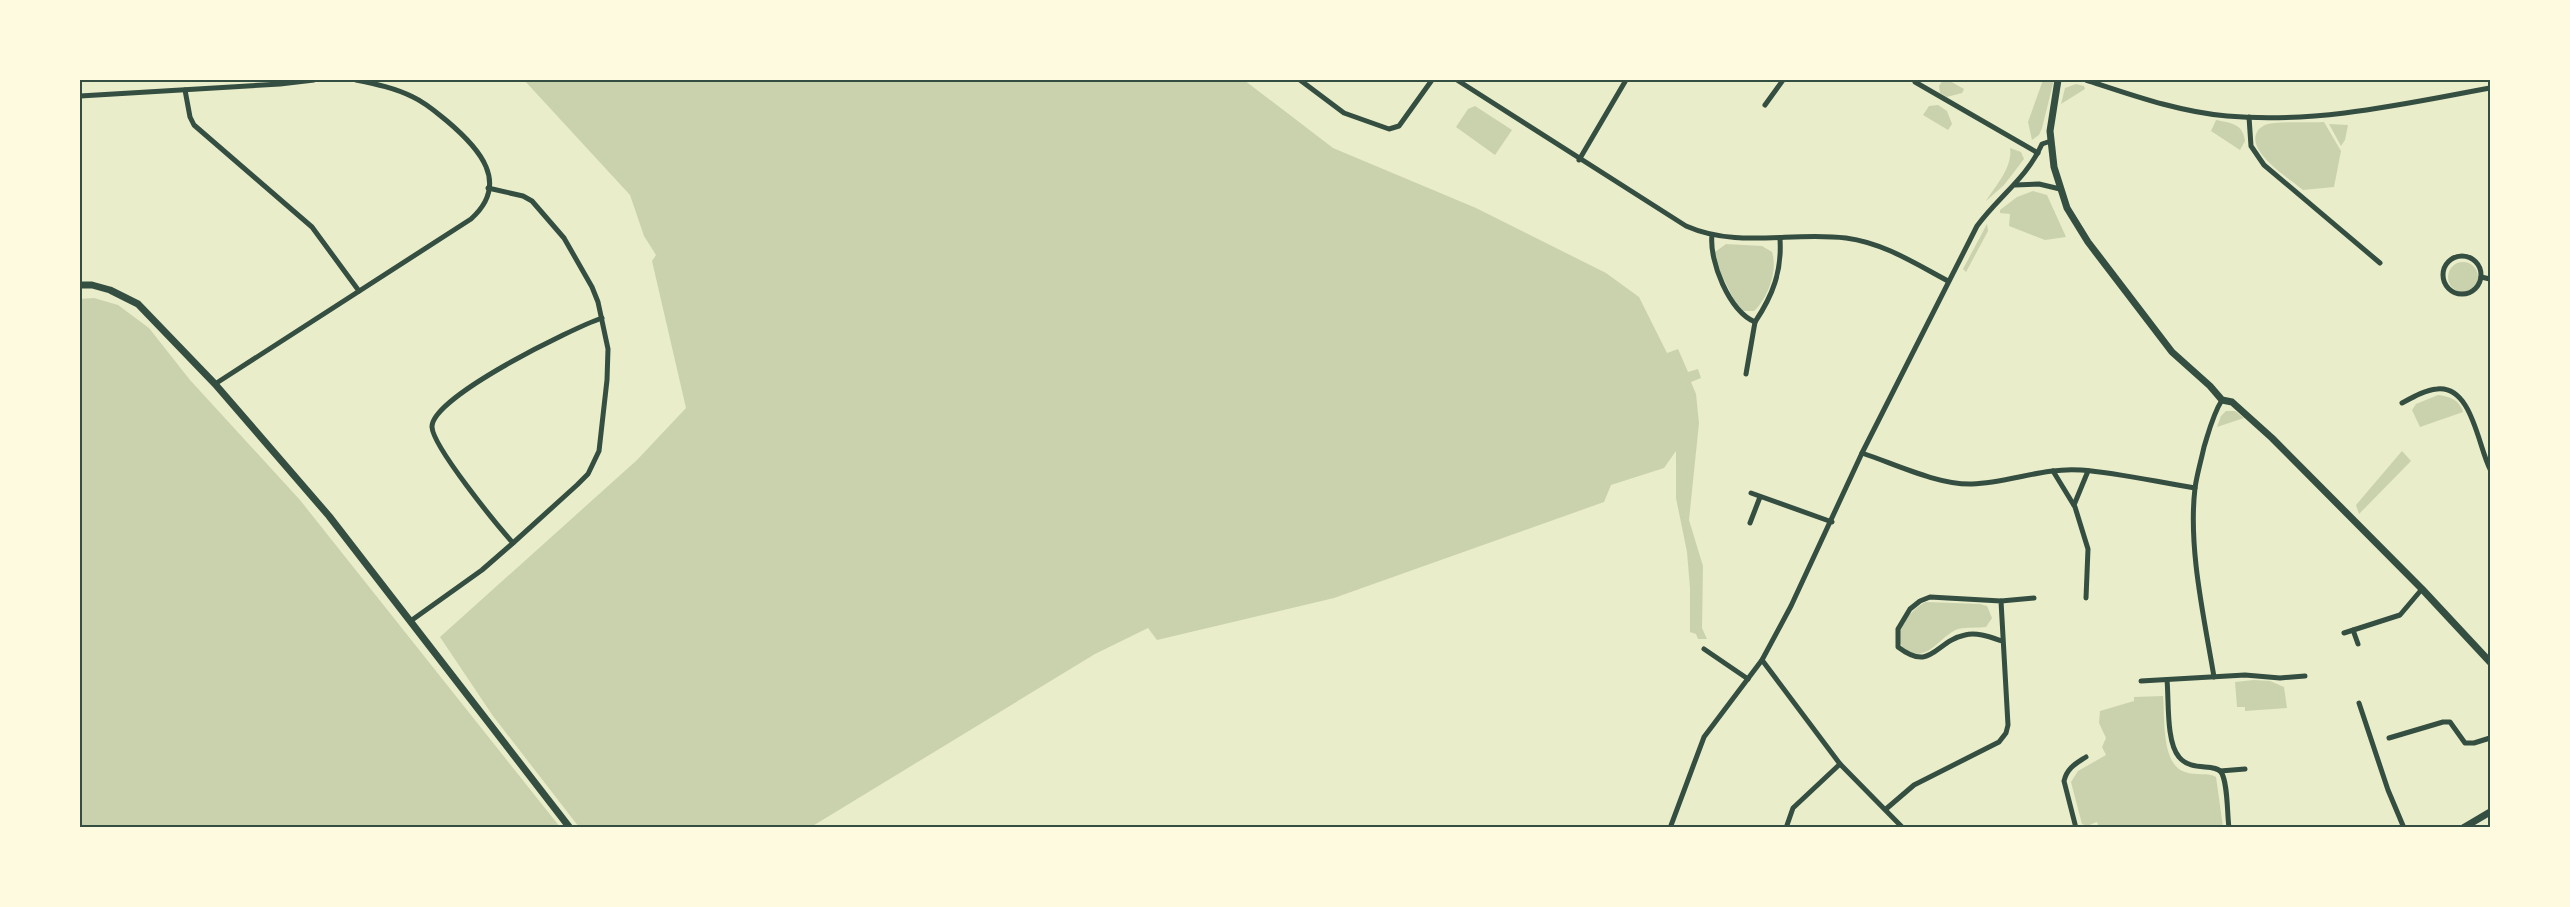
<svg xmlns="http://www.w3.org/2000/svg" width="2570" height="907" font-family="'PT Sans',sans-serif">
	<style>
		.green { fill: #cad2ad }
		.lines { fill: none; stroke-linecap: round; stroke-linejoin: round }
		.minor { stroke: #344e41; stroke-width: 5 }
		.tertiary { stroke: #344e41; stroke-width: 7 }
		.neatline { fill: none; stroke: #344e41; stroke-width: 2 }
	</style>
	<rect width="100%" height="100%" fill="#e9edc9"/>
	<!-- green -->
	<g class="green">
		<polygon points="524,80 1244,80 1333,148 1476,208 1606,273 1639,297 1667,353 1678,349 1688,372 1698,369 1701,378 1691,382 1696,394 1699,423 1689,520 1703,566 1702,628 1707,639 1698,639 1696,634 1690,632 1690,588 1687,552 1676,498 1676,451 1664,468 1611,485 1604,502 1334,598 1157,640 1148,628 1095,654 811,827 579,827 493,716 440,637 637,460 686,408 652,261 656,255 644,236 630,195"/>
		<polygon points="1943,80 1948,80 1964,89 1962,93 1947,97 1940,93 1939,86"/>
		<polygon points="2043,80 2054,80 2042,128 2039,135 2032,140 2028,122"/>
		<polygon points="2076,84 2084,86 2085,89 2061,104 2065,88"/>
		<polygon points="1938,105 1947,111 1952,124 1948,130 1923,115 1929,106"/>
		<polygon points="1475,106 1512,130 1495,155 1456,127 1468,109"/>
		<path d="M2216,120c14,3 27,3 29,21l-5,9 -29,-19z"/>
		<path d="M2324,122l17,29 -7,36 -31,3c-13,-11 -57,-38 -46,-58 2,-4 7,-7 11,-8 15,-3 39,-1 56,-2z"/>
		<polygon points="2329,124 2348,125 2345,140 2341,146"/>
		<path d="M2010,148l11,4 3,7 -20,26 -18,16c10,-16 27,-34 24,-53z"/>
		<polygon points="2033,191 2047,195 2066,237 2045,240 2009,226 2010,214 2000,213 2000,210 2017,197"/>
		<polygon points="1987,224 1988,231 1966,272 1963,269"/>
		<path d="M1726,244l36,2 10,6c6,18 -4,46 -18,59h-11l-6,-5 -22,-45v-9z"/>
		<circle cx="2463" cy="277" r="15"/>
		<polygon points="94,298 118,305 149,328 190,380 300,500 560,827 80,827 80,299"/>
		<path d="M2438,395c11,1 22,5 25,17l-43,15 -8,-17 4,-6z"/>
		<polygon points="2226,411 2235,411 2244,418 2217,427 2221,416"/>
		<polygon points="2402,451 2411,461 2359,514 2356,505"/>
		<path d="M1926,602l54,2 7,2 5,12 -6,9c-9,1 -20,0 -28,2 -14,5 -25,24 -40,25 -14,1 -23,-14 -18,-26 2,-7 19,-24 26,-26z"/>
		<polygon points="2254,680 2270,681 2284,687 2287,708 2245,711 2245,707 2237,707 2235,682"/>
		<path d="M2163,696c2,21 -2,69 22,76 10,4 24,0 31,5l7,50 -124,1 -2,-6 -10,4 -5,-2 -11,-42 7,-11 28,-16 -4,-8 4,-9 -7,-15 1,-12 34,-10v-4z"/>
	</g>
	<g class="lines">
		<!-- minor -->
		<g class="minor">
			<polyline points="1300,80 1344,113 1389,129 1399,126 1432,80"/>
			<path d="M1457,80l229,146c52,23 106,5 160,12 38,5 70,26 102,43"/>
			<path d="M2086,80c46,15 93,32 141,36 89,8 177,-12 263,-28"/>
			<polyline points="1915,82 2038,153"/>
			<polyline points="185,90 190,117 194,125 312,227 359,291"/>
			<polyline points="80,96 280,84 314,80"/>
			<polyline points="1765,105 1783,80"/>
			<polyline points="2249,117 2251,146 2264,165 2380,263"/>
			<polyline points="1579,160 1626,80"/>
			<polyline points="2015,185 2039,184 2060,189"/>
			<path d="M1712,235c-3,26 17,76 43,87 18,-27 27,-51 25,-83"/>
			<circle cx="2462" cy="275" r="19"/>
			<polyline points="2481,277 2490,279"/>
			<polyline points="1746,374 1755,322"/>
			<path d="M215,384l256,-165c40,-36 8,-71 -24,-98 -11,-9 -21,-18 -34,-24 -18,-9 -37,-13 -57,-17"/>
			<path d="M2402,403c11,-6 23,-13 35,-14 35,-4 41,57 53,80"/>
			<path d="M1862,453c33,11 76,32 110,31 37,-1 72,-17 109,-14 38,3 76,12 114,18"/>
			<polyline points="2053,471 2075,507 2088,549 2086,598"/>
			<polyline points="1751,493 1832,522"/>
			<polyline points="2074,505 2088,471"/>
			<polyline points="1750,523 1760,497"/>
			<path d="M513,543c-16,-18 -80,-96 -81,-116 -1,-30 141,-99 170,-109"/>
			<polyline points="2001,601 2034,598"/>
			<polyline points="412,620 482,570 513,543 577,485 588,474 599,451 607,380 608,349 598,302 592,287 564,238 532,201 523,196 488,188"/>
			<polyline points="2353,630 2358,644"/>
			<polyline points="2344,633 2400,615 2422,589"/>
			<polyline points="1704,649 1748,679"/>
			<polyline points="1762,660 1840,764 1903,828"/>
			<path d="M2214,677c-10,-60 -26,-129 -19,-189 2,-14 6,-27 9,-41 5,-16 9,-33 18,-47"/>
			<path d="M2167,680c2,20 -1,62 12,77 12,15 35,6 42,15 7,10 6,42 8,56"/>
			<polyline points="2141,681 2245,675 2280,678 2305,676"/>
			<polyline points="2359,703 2388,790 2404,828"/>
			<polyline points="2389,738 2443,722 2450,722 2465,743 2474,743 2490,738"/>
			<polyline points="2220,771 2245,769"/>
			<path d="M1886,809l28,-24 85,-43 7,-9 2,-8 -7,-124 -71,-4 -10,4 -10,8 -12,20v18c34,26 37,-6 67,-12 12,-3 25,2 37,6"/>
			<path d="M1670,828l34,-91 58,-77 29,-54 71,-153 115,-227c21,-29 50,-48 65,-82l9,-3"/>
			<polyline points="1786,828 1793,808 1840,764"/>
			<path d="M2076,828l-12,-47c3,-13 11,-17 22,-24"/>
		</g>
		<!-- tertiary -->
		<g class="tertiary">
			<polyline points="2058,80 2050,131 2054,167 2067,208 2088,242 2172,352 2210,386 2222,400 2232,402 2272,438 2422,589 2490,662"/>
			<polyline points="80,285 92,285 110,290 138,304 215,384 329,516 570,828"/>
			<polyline points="2463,828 2490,812"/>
		</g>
	</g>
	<!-- border -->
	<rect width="2570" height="907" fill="none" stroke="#fefae0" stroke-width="162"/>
	<rect x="81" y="81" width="2408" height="745" class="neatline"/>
</svg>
